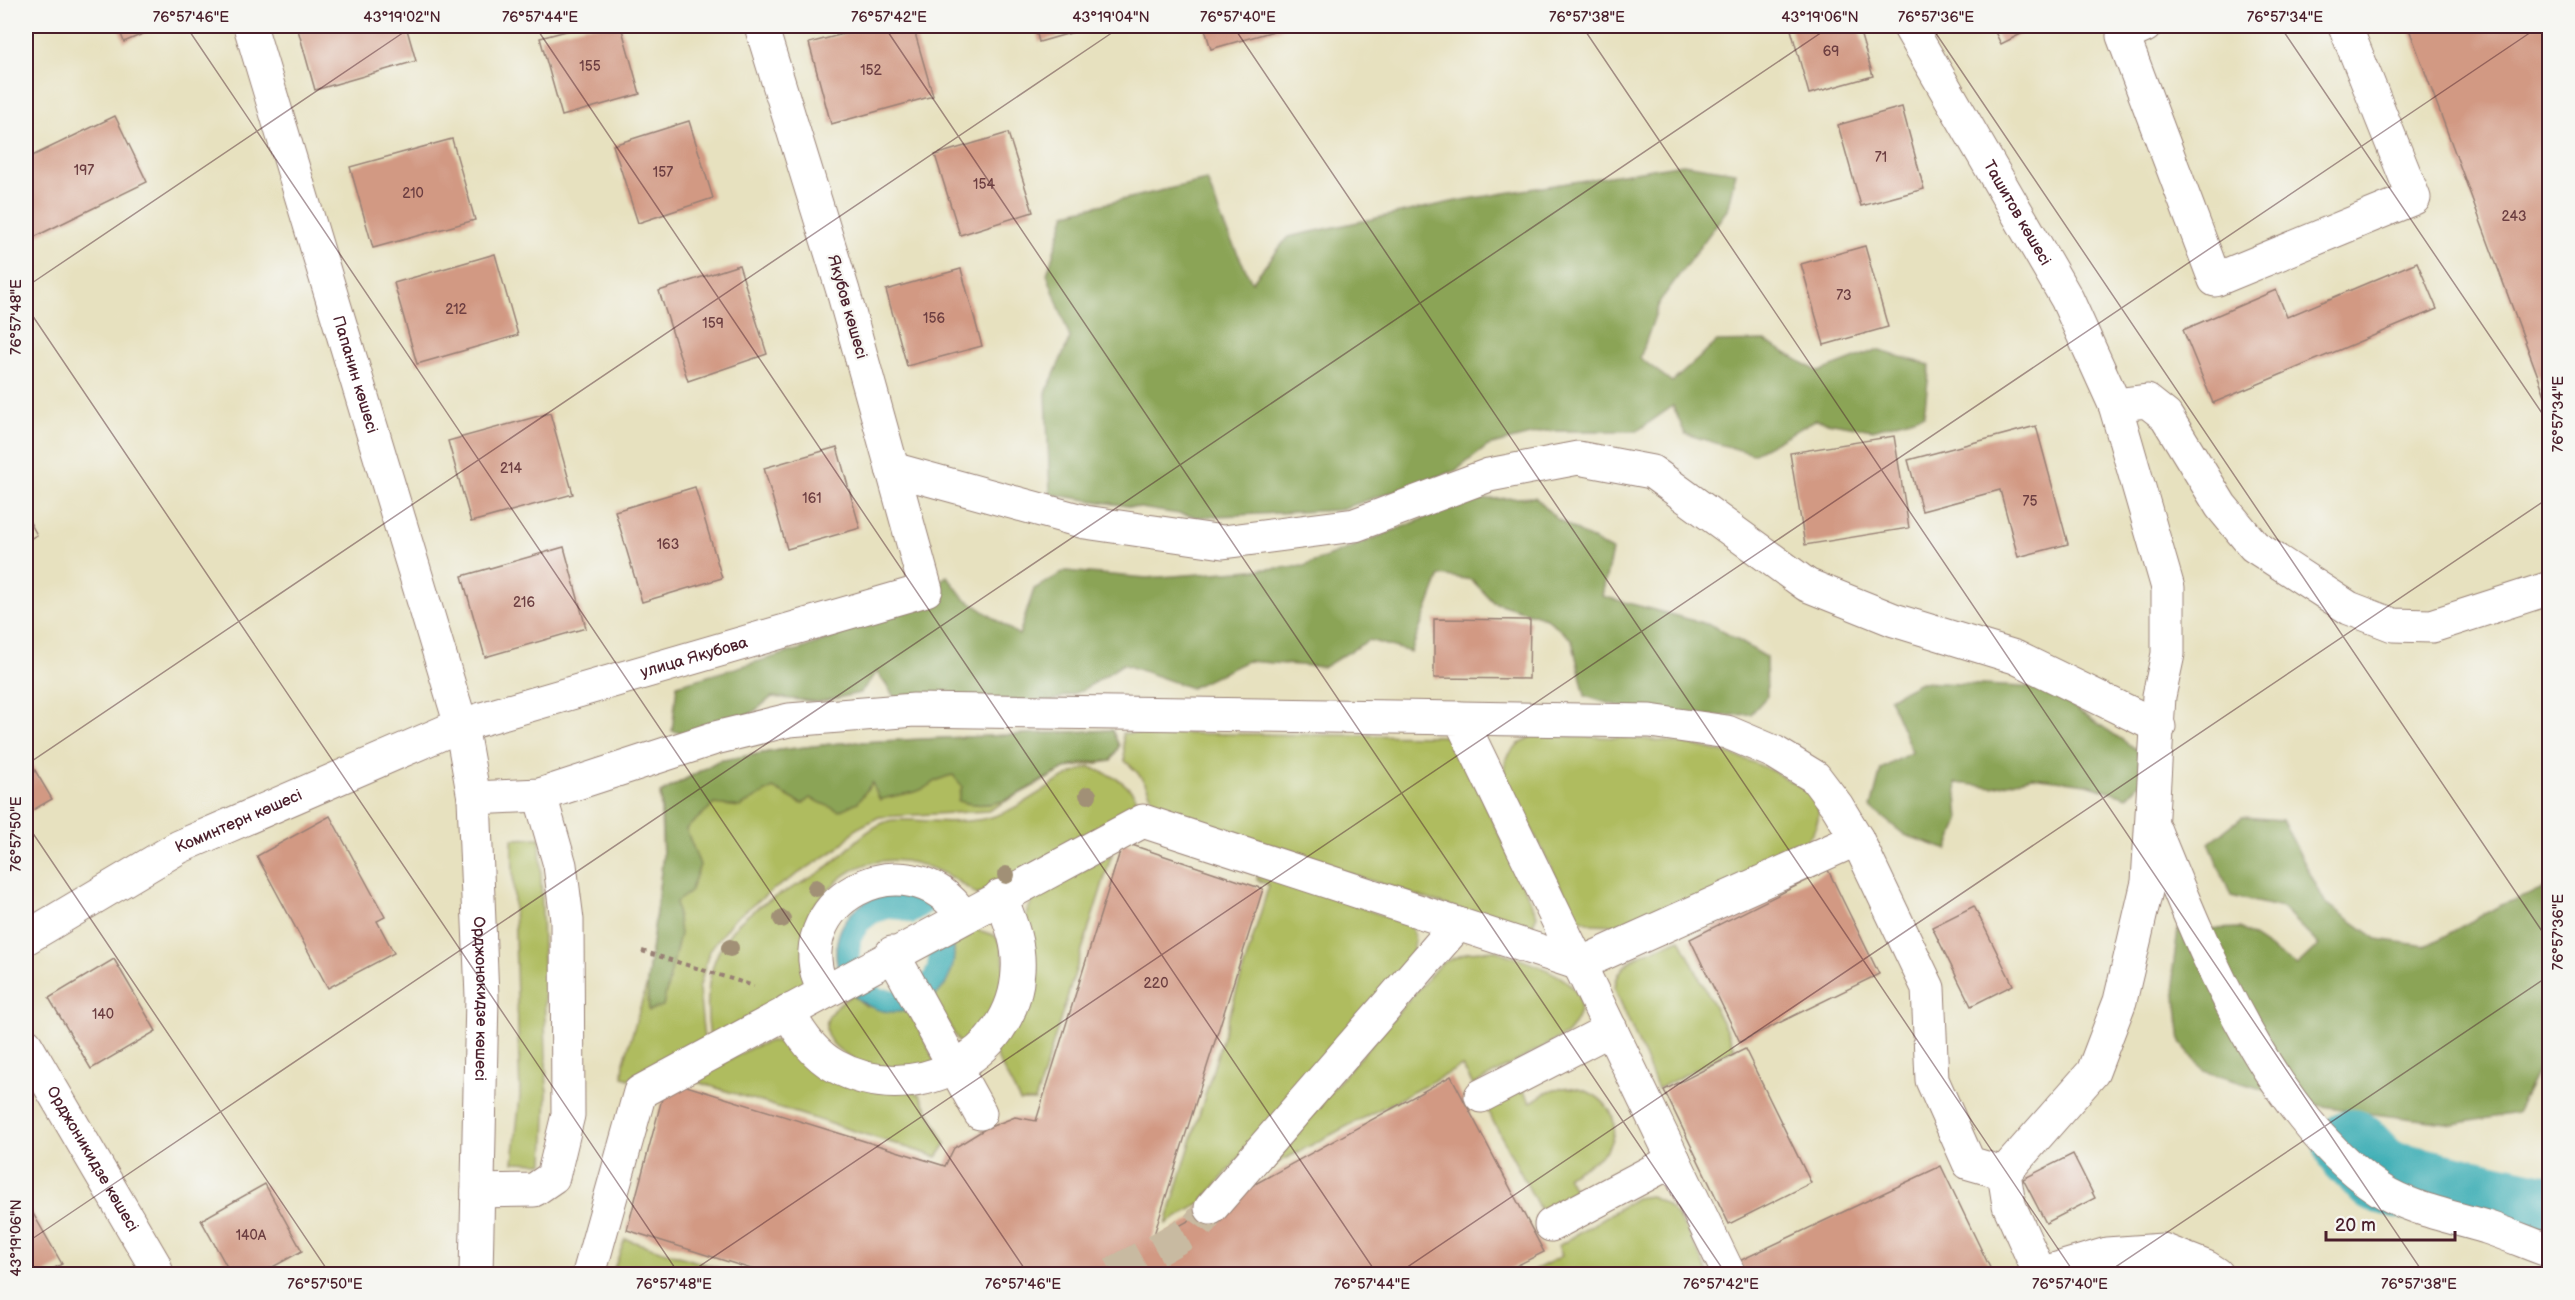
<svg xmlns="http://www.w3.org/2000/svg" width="2575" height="1300" font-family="'Balsamiq Sans',sans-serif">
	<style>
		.green { fill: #afbc5f; stroke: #7c6e45; stroke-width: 1.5 }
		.forest { fill: #8ba456; stroke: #6a6240; stroke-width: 1.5 }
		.water { fill: #3daeb5; stroke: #446670; stroke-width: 1.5 }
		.pier { fill: #e7e1bf }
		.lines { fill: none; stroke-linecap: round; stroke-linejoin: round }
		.river { stroke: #3daeb5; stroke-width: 76 }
		.building { fill: #d29983 }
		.minor-tunnel { stroke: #c8baa1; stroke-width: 33; stroke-dasharray: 33 16; stroke-linecap: butt }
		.minor-casing { stroke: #988075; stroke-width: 35 }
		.major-casing { stroke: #988075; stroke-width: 35 }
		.path { stroke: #988075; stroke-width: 4; stroke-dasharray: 4.5 4.5; stroke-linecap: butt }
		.minor { stroke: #fff; stroke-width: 33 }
		.major { stroke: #fff; stroke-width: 33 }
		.tree { fill: #a19076 }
		.ticks { fill: none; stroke: #4a1f2b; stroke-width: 1.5; stroke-opacity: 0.45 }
		.labels { text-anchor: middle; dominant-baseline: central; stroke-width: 4.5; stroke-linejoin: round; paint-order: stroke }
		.number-label { font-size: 14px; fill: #6c3e41 }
		.street-label { font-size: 16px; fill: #4a1f2b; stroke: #f6f6f2 }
		.neatline { fill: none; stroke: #4a1f2b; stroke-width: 2 }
		.ticks-label { font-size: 15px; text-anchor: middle; fill: #4a1f2b }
	</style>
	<rect width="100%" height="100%" fill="#f6f6f2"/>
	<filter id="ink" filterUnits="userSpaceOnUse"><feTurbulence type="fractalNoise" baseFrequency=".0167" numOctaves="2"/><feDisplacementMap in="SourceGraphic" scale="12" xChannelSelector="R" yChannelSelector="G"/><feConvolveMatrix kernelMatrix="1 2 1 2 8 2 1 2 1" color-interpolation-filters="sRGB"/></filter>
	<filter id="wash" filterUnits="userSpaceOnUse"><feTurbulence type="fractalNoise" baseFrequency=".008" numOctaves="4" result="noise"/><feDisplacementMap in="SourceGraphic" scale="24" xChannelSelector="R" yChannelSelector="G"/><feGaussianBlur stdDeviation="1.35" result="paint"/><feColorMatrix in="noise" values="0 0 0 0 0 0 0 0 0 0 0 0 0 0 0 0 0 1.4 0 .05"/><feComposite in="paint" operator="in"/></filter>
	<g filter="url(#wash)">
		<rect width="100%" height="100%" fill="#e7e1bf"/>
		<!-- green -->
		<g class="green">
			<polygon points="1112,730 1119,746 1111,761 1067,768 988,811 879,817 856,829 837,849 774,889 733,920 709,951 699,989 704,1039 629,1079 623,1077 624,1062 647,984 663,856 660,793 718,761 780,750 840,743"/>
			<path d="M1122,733l325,3 10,9 80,170 -4,9 -7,3 -15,-1 -356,-115c-5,-23 -12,-35 -30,-50z"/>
			<path d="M1535,735c87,3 179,-1 255,46 6,3 15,7 20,12 21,22 -1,47 -17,63l-152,70 -49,-2 -13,-6 -7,-9 -68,-134c-1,-21 13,-32 31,-40z"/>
			<path d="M1090,767c23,9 41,15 50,39l-163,89c-44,-35 -102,-53 -146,-8 -8,8 -19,19 -23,29 -7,23 -3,46 -1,69l-97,54c-8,-57 1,-102 53,-135 19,-12 41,-21 60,-34 23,-15 38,-40 65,-49 6,-2 15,-1 22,-1 26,1 52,4 78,-2 37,-9 65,-41 102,-51z"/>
			<polygon points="540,838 547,1093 544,1163 513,1162 520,1096 512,839"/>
			<polygon points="1112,854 1035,1101 1020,1101 994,1052 1025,928 1027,911 1035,897"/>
			<polygon points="1257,869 1411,926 1415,940 1412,955 1200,1204 1166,1224 1269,885 1257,880"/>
			<path d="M974,929l20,6 7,9 6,37 -25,50 -22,13 -27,-46c15,-17 25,-35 19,-59z"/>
			<path d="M1680,939l55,109 -77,41 -43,-100c1,-32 39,-39 65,-50z"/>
			<path d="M1495,950c36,15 117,31 72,84l-94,51 -11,-19 -200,105 178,-207 28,-12z"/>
			<path d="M852,995l14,11 45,3 24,54c-14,2 -48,10 -60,6 -7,-2 -15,-7 -21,-10 -37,-19 -37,-43 -2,-64z"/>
			<polygon points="770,1041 787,1042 920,1095 946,1144 937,1157 691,1080 751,1048"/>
			<path d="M1520,1086l11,16c7,-4 16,-11 24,-13 33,-9 75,22 53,58 -8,13 -28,22 -41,29l9,18 -34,19 -58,-109z"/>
			<path d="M1650,1196c31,10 44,51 59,78h-182l35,-18 -4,-10 78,-48z"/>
			<polygon points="625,1239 736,1274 612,1274"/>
		</g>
		<!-- forest -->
		<g class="forest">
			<polygon points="1683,164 1736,172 1727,210 1660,301 1640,358 1672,382 1717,342 1765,341 1819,372 1876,350 1930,365 1924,415 1873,430 1815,420 1753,454 1685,434 1673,406 1637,431 1545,431 1488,446 1455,471 1338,510 1198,517 1050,494 1046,393 1070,338 1047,274 1066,213 1207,180 1225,228 1252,282 1288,237 1456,201"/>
			<path d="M1535,497l22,22 55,32 -10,45 112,30 52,31 1,39 -16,18c-58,5 -111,1 -166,-18l-13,-56 -26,-22 -53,-16 -21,-22 -32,-5 -29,77 -42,-12 -45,27 -77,-6 -56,27 -68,-24 -40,26 -31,11 -157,-3 -18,-26 -17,21 -41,9 -47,-5 -20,16 -59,22 -21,-4 5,-46 124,-36 88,-33 58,-40 16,21 56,38 15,-46 32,-18 81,7 157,-12 167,-66z"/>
			<polygon points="1920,682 2045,688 2137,750 2142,781 2127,797 2087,784 2032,777 1993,787 1956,783 1959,820 1948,850 1905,835 1871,808 1881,769 1912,752 1889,698"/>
			<path d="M1112,730l7,16 -8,15c-14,0 -33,2 -46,8 -38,16 -62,46 -107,32l4,-15 -9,-11c-20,4 -21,11 -35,16 -13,4 -25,4 -38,9l-8,-17 -14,19 -19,9 -29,-13 -8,6 -29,-16 -33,19 -26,-3 -28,25 14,36 -10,27 -14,10 4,32 -17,72 -14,5 -2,-27 16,-128 -2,-63 57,-32 62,-11 60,-7z"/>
			<polygon points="2242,817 2282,820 2325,902 2377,939 2426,946 2499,906 2549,887 2549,1048 2516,1113 2454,1124 2358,1112 2306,1103 2204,1071 2181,1043 2173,968 2178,930 2240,928 2297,966 2319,945 2282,908 2231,896 2209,843"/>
		</g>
		<!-- water -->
		<circle class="water" cx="895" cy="953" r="59"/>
		<!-- pier -->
		<polygon class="pier" points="934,910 941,915 929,952 927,967 921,978 899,990 881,988 871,982 859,963 861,941 868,930 877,923 889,919 902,920 913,924"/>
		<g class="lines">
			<!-- river -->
			<polyline class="river" points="2352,1147 2380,1176 2550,1214"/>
		</g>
		<g id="blocks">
			<!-- building -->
			<g class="building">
				<polygon points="118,26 158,26 159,27 124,42"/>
				<polygon points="297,26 406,26 416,61 315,90"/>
				<polygon points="585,26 621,26 640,94 562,116 540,38"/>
				<polygon points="874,26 913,26 933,96 831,124 809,43"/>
				<polygon points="1035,26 1095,26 1039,42"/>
				<polygon points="1204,26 1291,26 1211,49"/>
				<polygon points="1790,26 1858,26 1873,76 1809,94"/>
				<polygon points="1992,26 2037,26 2001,44"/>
				<polygon points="2408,26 2550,26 2550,406 2549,406"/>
				<polygon points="1902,107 1924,189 1861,206 1838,125"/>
				<polygon points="115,116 147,182 26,241 26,159"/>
				<polygon points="689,121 713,198 638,223 613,145"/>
				<polygon points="1008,133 1033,212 960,235 935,155"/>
				<polygon points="452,139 475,220 373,248 350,167"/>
				<polygon points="1865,246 1888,327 1824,345 1801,264"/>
				<polygon points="495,254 518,335 417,364 394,283"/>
				<polygon points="2417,262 2437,309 2213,403 2183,330 2276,290 2287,317"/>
				<polygon points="739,265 767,354 688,381 659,291"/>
				<polygon points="961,269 982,346 907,366 886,290"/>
				<polygon points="550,413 573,494 471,522 448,441"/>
				<polygon points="2036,426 2068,544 2018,557 2000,490 1922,511 1908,460"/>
				<polygon points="1894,436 1909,528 1805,545 1790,453"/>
				<polygon points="837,447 860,528 787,549 764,468"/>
				<polygon points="695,487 722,578 642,602 615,511"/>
				<polygon points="26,515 37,535 26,541"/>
				<polygon points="564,547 586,628 485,657 462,576"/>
				<polygon points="1434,619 1530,620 1529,679 1434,678"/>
				<polygon points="26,755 52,799 26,814"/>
				<polygon points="330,816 385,917 377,921 394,953 328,988 257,856"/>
				<polygon points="1123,842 1263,889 1152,1241 1451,1076 1544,1252 1500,1274 767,1274 627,1230 667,1080 945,1166 954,1148 985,1129 1015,1117 1036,1121"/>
				<polygon points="1828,870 1879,974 1740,1042 1690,939"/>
				<polygon points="1974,906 2013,985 1971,1006 1932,927"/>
				<polygon points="114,959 156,1031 91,1069 49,998"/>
				<polygon points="1745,1049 1811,1183 1729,1224 1664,1090"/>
				<polygon points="2073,1154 2095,1198 2046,1223 2023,1179"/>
				<polygon points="1941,1166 1993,1274 1745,1274 1739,1261"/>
				<polygon points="265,1184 302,1251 260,1274 231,1274 201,1220"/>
				<polygon points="31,1210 62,1264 44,1274 26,1274 26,1213"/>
			</g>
		</g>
	</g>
	<g filter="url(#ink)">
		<use href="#blocks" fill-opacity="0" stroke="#988075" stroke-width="1.5"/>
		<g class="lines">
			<!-- minor-tunnel -->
			<polyline class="minor-tunnel" points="1113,1274 1197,1227 1211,1208"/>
			<!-- minor casing -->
			<g class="minor-casing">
				<g id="minor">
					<path id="s1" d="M1909,26l158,273 48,106 53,183v66l-9,42 -11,186 -28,119 -27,71 -89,101 5,32 31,69"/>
					<polyline points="2145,26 2123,36 2215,280 2414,198 2345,26"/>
					<polyline points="2115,405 2147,401 2166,416 2221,506 2254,546 2349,608 2393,625 2432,626 2550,588"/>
					<polyline points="892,469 1085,522 1223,542 1355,525 1489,475 1578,458 1652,472 1807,585 1894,620 2015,657 2159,727"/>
					<polyline points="1460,718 1650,721 1727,732 1774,752 1815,777 1837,806 1857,839 1928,988 1932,1080 1969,1163 2004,1173"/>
					<polyline points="474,798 540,795 715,738 789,720 914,710 1460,718 1729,1274"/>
					<path d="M2155,831c48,118 114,285 224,358 31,20 71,27 107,38 21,7 42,16 64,24"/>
					<path id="s2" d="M26,938l153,-91 282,-122 465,-135 -83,-299 -82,-265"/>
					<polyline points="892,953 980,1113"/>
					<path d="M824,991c-44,-87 83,-158 139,-75"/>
					<path d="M788,1011c11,22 25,43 47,55 75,42 179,-6 183,-95 2,-28 -8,-50 -18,-75"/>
					<path id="s3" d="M26,1045l128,219 3,10"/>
					<polyline points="1481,1096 1611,1029"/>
					<polyline points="478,1191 534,1190 553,1177 568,1115 567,920 560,865 540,795"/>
					<polyline points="1211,1208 1458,924"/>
					<polyline points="1551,1225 1674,1160"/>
					<polyline points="589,1274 640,1092 1143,821 1580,964 1857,839"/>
					<polyline points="2040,1274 2107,1254 2163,1250 2206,1267 2217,1274"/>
				</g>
			</g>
			<!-- major casing -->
			<g class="major-casing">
				<g id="major">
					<path id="s4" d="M250,26l211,699 13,73 8,199 -6,277"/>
				</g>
			</g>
			<!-- path -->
			<polyline class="path" points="642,951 754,986"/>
			<!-- minor -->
			<use href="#minor" class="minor"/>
			<!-- major -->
			<use href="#major" class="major"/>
		</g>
		<!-- trees -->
		<g class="tree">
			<circle cx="1088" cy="795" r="9"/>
			<circle cx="1006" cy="875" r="9"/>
			<circle cx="816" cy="888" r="9"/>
			<circle cx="782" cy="919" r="9"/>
			<circle cx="730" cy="948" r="9"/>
		</g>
	</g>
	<!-- ticks -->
	<path class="ticks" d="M186,26l842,1248M535,26l842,1248M884,26l842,1248M1233,26l842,1248M1582,26l842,1248M1931,26l619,917M2280,26l270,399M26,287l387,-261M26,306l653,968M26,765l1096,-739M26,823l304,451M26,1243l1805,-1217M688,1274l1852,-1248M1397,1274l1153,-777M2105,1274l445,-299"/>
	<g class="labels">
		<!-- number labels -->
		<g class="number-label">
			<text x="1831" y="51">69</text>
			<text x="590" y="66">155</text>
			<text x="871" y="70">152</text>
			<text x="1881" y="157">71</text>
			<text x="84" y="170">197</text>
			<text x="663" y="172">157</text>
			<text x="984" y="184">154</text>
			<text x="413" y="193">210</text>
			<text x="2514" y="216">243</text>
			<text x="1844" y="295">73</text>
			<text x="456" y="309">212</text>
			<text x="934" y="318">156</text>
			<text x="713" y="323">159</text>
			<text x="511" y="468">214</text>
			<text x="812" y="498">161</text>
			<text x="2030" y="501">75</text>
			<text x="668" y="544">163</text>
			<text x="524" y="602">216</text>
			<text x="1156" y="983">220</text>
			<text x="103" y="1014">140</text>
			<text x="251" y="1235">140А</text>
		</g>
		<!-- street labels -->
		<g class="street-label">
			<text stroke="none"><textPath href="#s1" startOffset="216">Ташитов көшесі</textPath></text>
			<text transform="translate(847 307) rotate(74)">Якубов көшесі</text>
			<text stroke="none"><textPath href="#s4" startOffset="364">Папанин көшесі</textPath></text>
			<text stroke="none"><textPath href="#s2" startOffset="728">улица Якубова</textPath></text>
			<text stroke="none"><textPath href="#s2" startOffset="243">Коминтерн көшесі</textPath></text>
			<text stroke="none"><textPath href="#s4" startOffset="1005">Орджонокидзе көшесі</textPath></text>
			<text stroke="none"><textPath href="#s3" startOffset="132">Орджоникидзе көшесі</textPath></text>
		</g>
	</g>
	<!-- margin -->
	<rect width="2575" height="1300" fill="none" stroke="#f6f6f2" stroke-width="66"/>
	<!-- scale -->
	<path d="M2326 1231v9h129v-9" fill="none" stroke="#4a1f2b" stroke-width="3"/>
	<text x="2335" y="1231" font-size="18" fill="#4a1f2b" stroke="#f6f6f2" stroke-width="4.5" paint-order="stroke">20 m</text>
	<rect x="33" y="33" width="2509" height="1234" class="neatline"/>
	<g class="ticks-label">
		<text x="191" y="22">76°57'46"E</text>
		<text x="402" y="22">43°19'02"N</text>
		<text x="540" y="22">76°57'44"E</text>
		<text x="889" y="22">76°57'42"E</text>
		<text x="1111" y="22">43°19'04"N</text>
		<text x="1238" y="22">76°57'40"E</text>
		<text x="1587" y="22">76°57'38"E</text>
		<text x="1820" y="22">43°19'06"N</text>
		<text x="1936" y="22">76°57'36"E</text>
		<text x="2285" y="22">76°57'34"E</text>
		<text transform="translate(16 317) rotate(-90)" y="5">76°57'48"E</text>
		<text transform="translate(2558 414) rotate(-90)" y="5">76°57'34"E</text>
		<text transform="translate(16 834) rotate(-90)" y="5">76°57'50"E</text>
		<text transform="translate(2558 932) rotate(-90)" y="5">76°57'36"E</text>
		<text transform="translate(16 1238) rotate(-90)" y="5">43°19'06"N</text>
		<text x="325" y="1289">76°57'50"E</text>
		<text x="674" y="1289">76°57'48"E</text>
		<text x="1023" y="1289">76°57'46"E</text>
		<text x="1372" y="1289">76°57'44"E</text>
		<text x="1721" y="1289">76°57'42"E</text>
		<text x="2070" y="1289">76°57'40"E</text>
		<text x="2419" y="1289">76°57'38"E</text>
	</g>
</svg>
